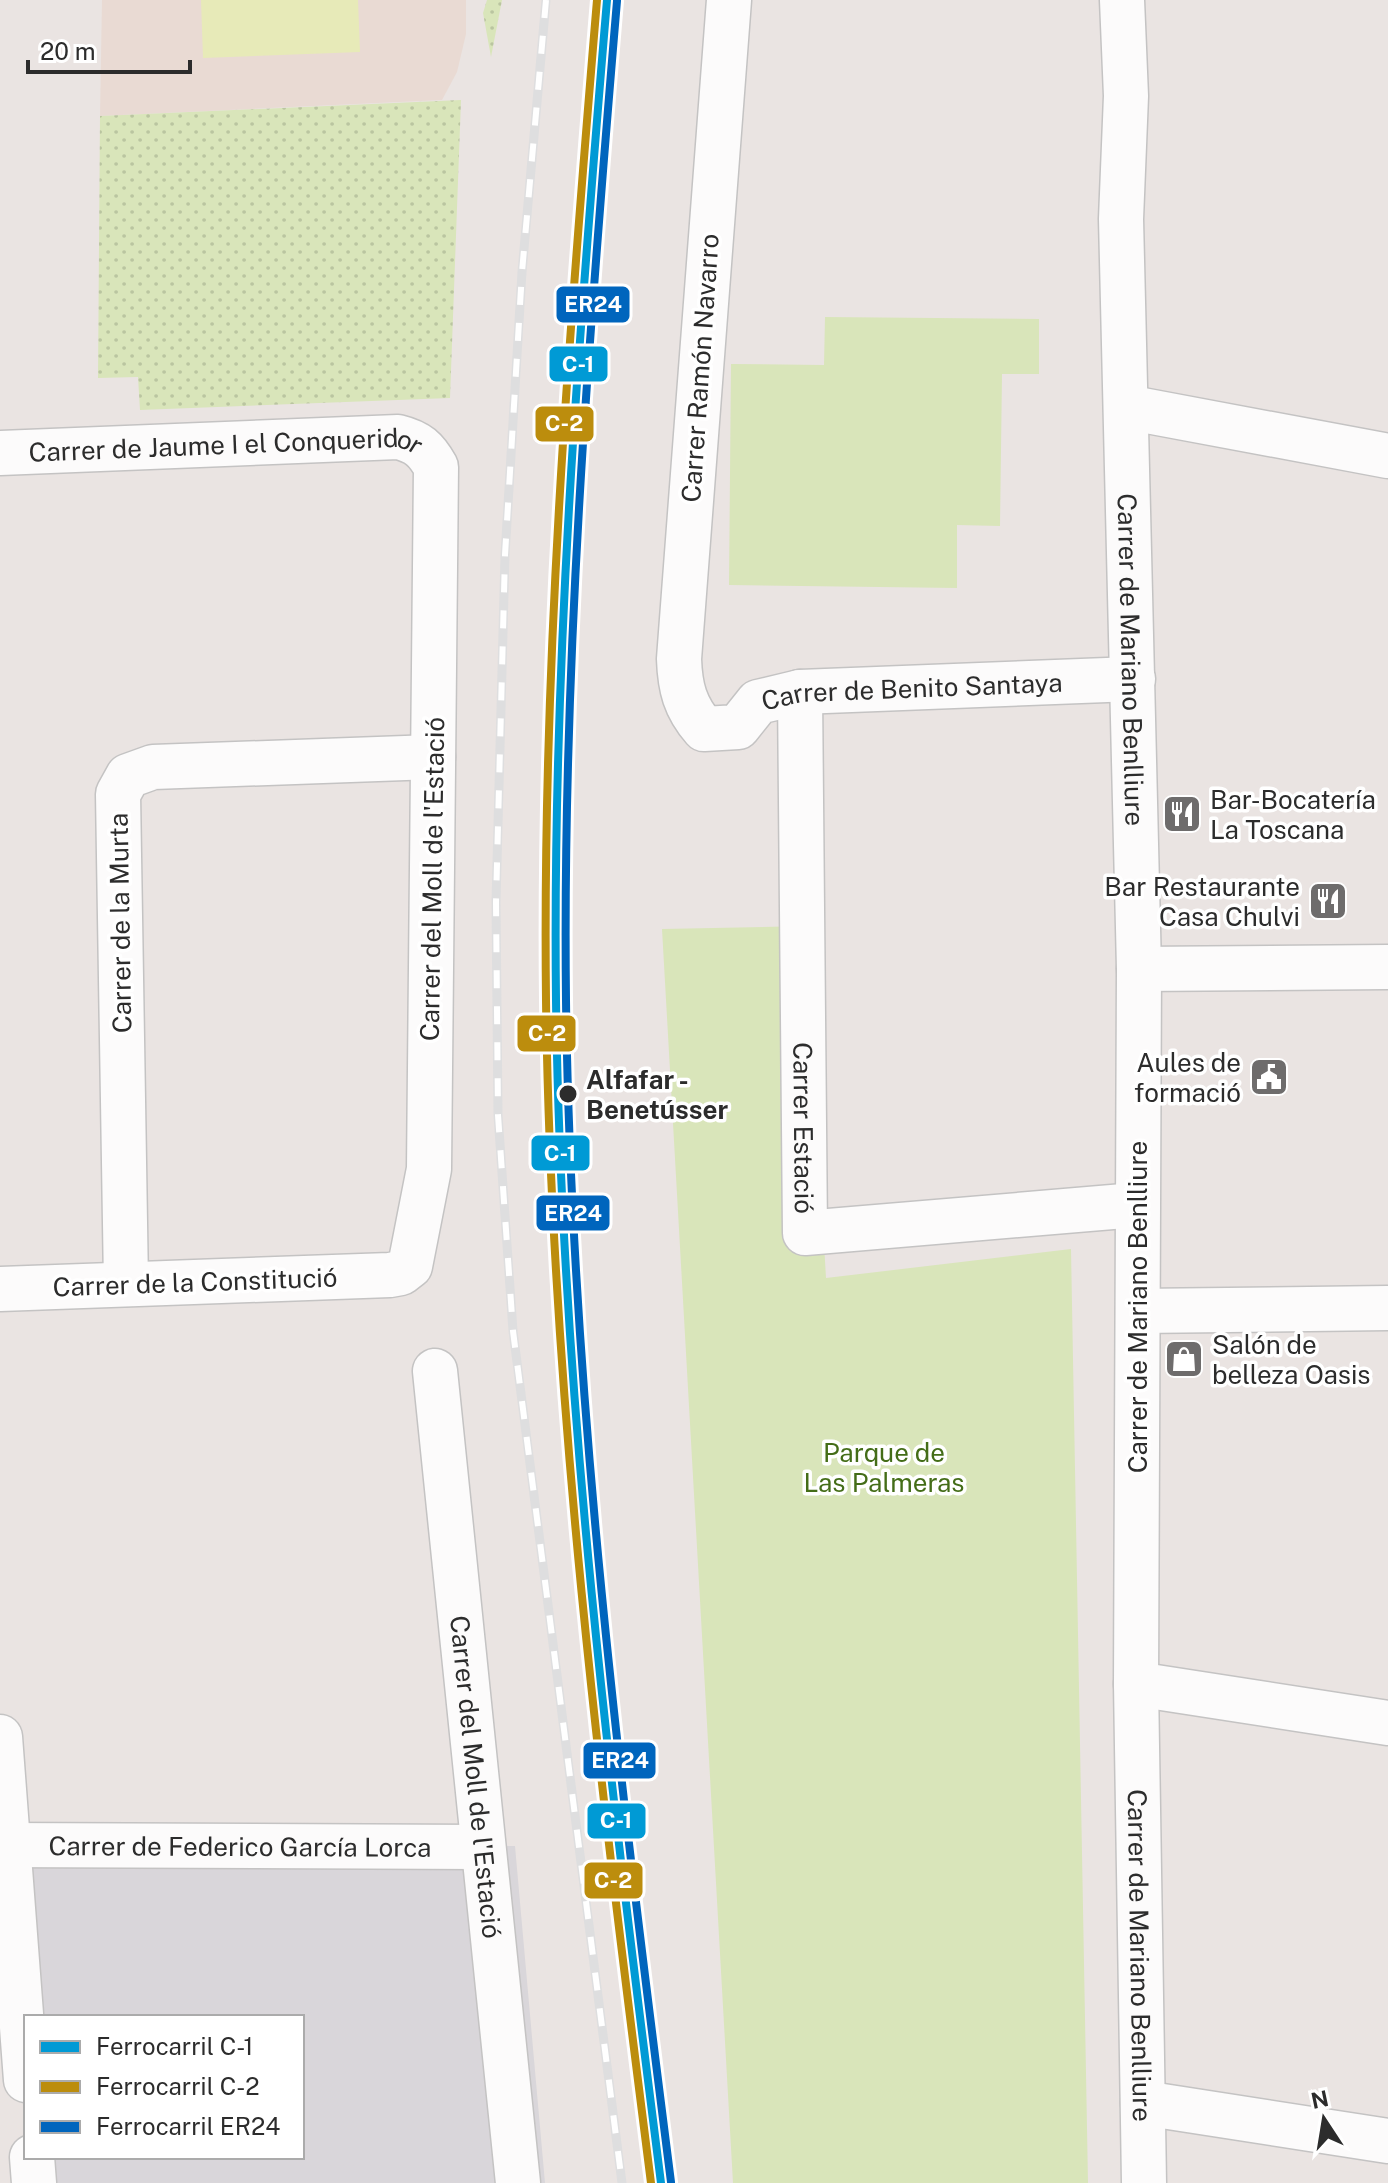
<svg xmlns="http://www.w3.org/2000/svg" width="1388" height="2183" font-family="'Public Sans',sans-serif">
	<style>
		.industrial { fill: #d9d6da }
		.education { fill: #e9dad3 }
		.grass { fill: url(#grass-dots) }
		.park { fill: #d9e5ba }
		.pitch { fill: #e7eab8 }
		.lines { fill: none; stroke-linecap: round; stroke-linejoin: round }
		.minor-casing { stroke: #c4c3c3; stroke-width: 47 }
		.minor { stroke: #fcfbfb; stroke-width: 44 }
		.rail-casing { stroke: #dededf; stroke-width: 9 }
		.rail { stroke: #fff; stroke-width: 6; stroke-dasharray: 18; stroke-linecap: butt }
		.rail-1-casing { stroke: #fff; stroke-width: 14 }
		.rail-2-casing { stroke: #fff; stroke-width: 14 }
		.rail-3-casing { stroke: #fff; stroke-width: 14 }
		.rail-1 { stroke: #009ad5; stroke-width: 8 }
		.rail-2 { stroke: #bc8d0d; stroke-width: 8 }
		.rail-3 { stroke: #0065bd; stroke-width: 8 }
		.stop-dot { fill: #2c2c2c; stroke: #fff; stroke-width: 3 }
		.labels { text-anchor: middle; dominant-baseline: central; stroke-width: 7; stroke-linejoin: round; paint-order: stroke }
		.street-label { font-size: 26px; fill: #2c2c2c; stroke: #fff }
		.poi-label { font-size: 26px; fill: #2c2c2c; stroke: #fff; text-anchor: start }
		.stop-label { font-size: 26px; font-weight: bold; fill: #2c2c2c; stroke: #fff; text-anchor: start }
		.park-label { font-size: 26px; fill: #446d18; stroke: #fff }
		.line-badge { stroke: #fff; stroke-width: 3 }
		.badge-label { font-size: 22px; text-anchor: middle; font-weight: bold; fill: #fff }
	</style>
	<defs>
		<pattern id="grass-dots" width="8" height="8" patternUnits="userSpaceOnUse" patternTransform="scale(2)"><rect width="8" height="8" fill="#d9e5ba"/><path d="M2 2h.1M6 6h.1" fill="none" stroke="#bac5a0" stroke-width="1.8" stroke-linecap="round"/></pattern>
	</defs>
	<rect width="100%" height="100%" fill="#eae4e2"/>
	<!-- industrial -->
	<polygon class="industrial" points="9,1845 515,1846 545,2183 34,2183 32,2157 302,2157 302,2017 26,2017"/>
	<!-- education -->
	<polygon class="education" points="102,0 466,0 466,34 457,72 442,100 100,116"/>
	<!-- grass -->
	<g class="grass">
		<polygon points="487,0 502,0 491,57 483,13"/>
		<polygon points="461,100 450,398 140,410 138,377 98,378 100,116"/>
	</g>
	<!-- park -->
	<g class="park">
		<polygon points="825,317 1039,319 1039,374 1002,374 1000,526 957,525 957,588 729,585 731,364 824,365"/>
		<polygon points="806,926 826,1278 1071,1249 1088,2183 733,2183 662,929"/>
	</g>
	<!-- pitch -->
	<polygon class="pitch" points="201,0 358,0 360,52 203,58"/>
	<g class="lines">
		<!-- minor casing -->
		<g class="minor-casing">
			<g id="minor">
				<path id="s1" d="M729,0l-50,659c1,29 6,48 25,70l34,-2 20,-25 42,-10 333,-13"/>
				<path id="s2" d="M1122,0l4,96 -5,123 18,750 -3,715 8,499"/>
				<polyline points="1126,407 1388,456"/>
				<path id="s3" d="M0,453l398,-16c20,5 28,12 38,30l-7,702 -19,97 -9,7 -11,2 -390,14"/>
				<path id="s4" d="M800,692l5,541 331,-28"/>
				<polyline points="1139,969 1388,967"/>
				<polyline points="126,1284 118,794 128,776 153,767 433,757"/>
				<polyline points="1138,1311 1388,1308"/>
				<path id="s5" d="M435,1371l83,812"/>
				<polyline points="1136,1684 1388,1723"/>
				<polyline points="0,1737 26,2080"/>
				<path id="s6" d="M0,1845l481,2"/>
				<polyline points="1143,2103 1388,2141"/>
				<polyline points="32,2157 34,2183"/>
			</g>
		</g>
		<!-- minor -->
		<use href="#minor" class="minor"/>
		<!-- rail casing -->
		<g class="rail-casing">
			<polyline id="rail" points="546,0 522,272 505,555 496,902 498,1115 513,1331 622,2183"/>
		</g>
		<!-- rail -->
		<use href="#rail" class="rail"/>
		<!-- rail-1 casing -->
		<g class="rail-1-casing">
			<path id="rail-1" d="M607,0c-28,332 -55,666 -51,1000 5,396 55,790 105,1183"/>
		</g>
		<!-- rail-2 casing -->
		<g class="rail-2-casing">
			<path id="rail-2" d="M597,0c-28,333 -55,666 -51,1000 5,396 55,790 105,1183"/>
		</g>
		<!-- rail-3 casing -->
		<g class="rail-3-casing">
			<path id="rail-3" d="M617,1c-28,332 -55,665 -51,999 5,396 55,789 105,1182"/>
		</g>
		<!-- rail-1 -->
		<use href="#rail-1" class="rail-1"/>
		<!-- rail-2 -->
		<use href="#rail-2" class="rail-2"/>
		<!-- rail-3 -->
		<use href="#rail-3" class="rail-3"/>
	</g>
	<!-- icons -->
	<defs>
		<g id="restaurant-square" transform="scale(2)"><rect x="-9" y="-9" width="18" height="18" rx="4" fill="#6e6c6c" stroke="#fff"/><path d="M-5-6h1v4h1v-4h1v4h1v-4h1v5L-1.5 .5V6h-2V.5L-5-1ZM5-6V6H3V1.5H1.5Q1.5-4 5-6Z" fill="#fff"/></g>
		<g id="civic-square" transform="scale(2)"><rect x="-9" y="-9" width="18" height="18" rx="4" fill="#6e6c6c" stroke="#fff"/><path d="M-.6-6.5H3V-4.5H.6V-3L4-1V1h2V6H-6V1h2V-1L-.6-3ZM-1.2 2.5V6h2.4V2.5Z" fill="#fff"/></g>
		<g id="shop-square" transform="scale(2)"><rect x="-9" y="-9" width="18" height="18" rx="4" fill="#6e6c6c" stroke="#fff"/><path d="M-5-2.5h2.3a2.7 3.5 0 0 1 5.4 0H5L5.5 6h-11ZM-1.5-2.5h3a1.5 2.3 0 0 0-3 0Z" fill="#fff"/></g>
	</defs>
	<g fill-rule="evenodd">
		<use href="#restaurant-square" x="1182" y="814"/>
		<use href="#restaurant-square" x="1328" y="901"/>
		<use href="#civic-square" x="1269" y="1077"/>
		<use href="#shop-square" x="1184" y="1359"/>
	</g>
	<!-- markers -->
	<circle class="stop-dot" cx="568" cy="1094" r="10"/>
	<g class="labels">
		<!-- street labels -->
		<g class="street-label">
			<text transform="translate(700 368) rotate(-86)">Carrer Ramón Navarro</text>
			<text stroke="none"><textPath href="#s3" startOffset="226">Carrer de Jaume I el Conqueridor</textPath></text>
			<text stroke="none"><textPath href="#s2" startOffset="660">Carrer de Mariano Benlliure</textPath></text>
			<text stroke="none"><textPath href="#s1" startOffset="958">Carrer de Benito Santaya</textPath></text>
			<text transform="translate(432 879) rotate(-89)">Carrer del Moll de l'Estació</text>
			<text transform="translate(120 923) rotate(-91)">Carrer de la Murta</text>
			<text stroke="none"><textPath href="#s4" startOffset="436">Carrer Estació</textPath></text>
			<text transform="translate(195 1282) rotate(-2)">Carrer de la Constitució</text>
			<text transform="translate(1137 1307) rotate(-90)">Carrer de Mariano Benlliure</text>
			<text stroke="none"><textPath href="#s5" startOffset="408">Carrer del Moll de l'Estació</textPath></text>
			<text stroke="none"><textPath href="#s6" startOffset="240">Carrer de Federico García Lorca</textPath></text>
			<text stroke="none"><textPath href="#s2" startOffset="1956">Carrer de Mariano Benlliure</textPath></text>
		</g>
		<!-- poi labels -->
		<g class="poi-label">
			<text x="1210" y="799">Bar-Bocatería<tspan x="1210" dy="30">La Toscana</tspan></text>
			<text x="1300" y="886" text-anchor="end">Bar Restaurante<tspan x="1300" dy="30">Casa Chulvi</tspan></text>
			<text x="1241" y="1062" text-anchor="end">Aules de<tspan x="1241" dy="30">formació</tspan></text>
			<text x="1212" y="1344">Salón de<tspan x="1212" dy="30">belleza Oasis</tspan></text>
		</g>
		<!-- stop labels -->
		<g class="stop-label">
			<text x="586" y="1079">Alfafar -<tspan x="586" dy="30">Benetússer</tspan></text>
		</g>
		<!-- park labels -->
		<g class="park-label">
			<text x="884" y="1452">Parque de<tspan x="884" dy="30">Las Palmeras</tspan></text>
		</g>
	</g>
	<g class="line-badge">
		<rect x="555" y="285" width="76" height="39" rx="8" fill="#0065bd"/>
		<rect x="548" y="345" width="61" height="38" rx="8" fill="#009ad5"/>
		<rect x="534" y="405" width="61" height="38" rx="8" fill="#bc8d0d"/>
		<rect x="516" y="1014" width="61" height="39" rx="8" fill="#bc8d0d"/>
		<rect x="530" y="1134" width="61" height="38" rx="8" fill="#009ad5"/>
		<rect x="535" y="1194" width="76" height="38" rx="8" fill="#0065bd"/>
		<rect x="582" y="1741" width="75" height="39" rx="8" fill="#0065bd"/>
		<rect x="586" y="1802" width="61" height="38" rx="8" fill="#009ad5"/>
		<rect x="583" y="1861" width="61" height="39" rx="8" fill="#bc8d0d"/>
	</g>
	<g class="badge-label">
		<text x="593" y="312">ER24</text>
		<text x="578" y="372">C-1</text>
		<text x="564" y="431">C-2</text>
		<text x="547" y="1041">C-2</text>
		<text x="560" y="1161">C-1</text>
		<text x="573" y="1221">ER24</text>
		<text x="620" y="1768">ER24</text>
		<text x="616" y="1828">C-1</text>
		<text x="613" y="1888">C-2</text>
	</g>
	<!-- legend -->
	<rect x="24" y="2015" width="280" height="144" fill="#ffffff" stroke="#ababab" stroke-width="2"/>
	<rect x="40" y="2041" width="40" height="12" fill="#009ad5" stroke="#ababab" stroke-width="2"/>
	<text x="96" y="2055" font-size="24" fill="#2c2c2c">Ferrocarril C-1</text>
	<rect x="40" y="2081" width="40" height="12" fill="#bc8d0d" stroke="#ababab" stroke-width="2"/>
	<text x="96" y="2095" font-size="24" fill="#2c2c2c">Ferrocarril C-2</text>
	<rect x="40" y="2121" width="40" height="12" fill="#0065bd" stroke="#ababab" stroke-width="2"/>
	<text x="96" y="2135" font-size="24" fill="#2c2c2c">Ferrocarril ER24</text>
	<!-- north arrow -->
	<g transform="translate(1324 2119) rotate(348)" stroke="#ffffff" stroke-width="6" paint-order="stroke">
	<path d="M0-6L14 30L0 20L-14 30Z" fill="#2c2c2c"/>
	<text y="-12" font-size="22" font-weight="bold" text-anchor="middle" fill="#2c2c2c">N</text>
	</g>
	<!-- scale -->
	<path d="M28 60v12h162v-12" fill="none" stroke="#2c2c2c" stroke-width="4"/>
	<text x="40" y="60" font-size="24" fill="#2c2c2c" stroke="#ffffff" stroke-width="6" paint-order="stroke">20 m</text>
</svg>
